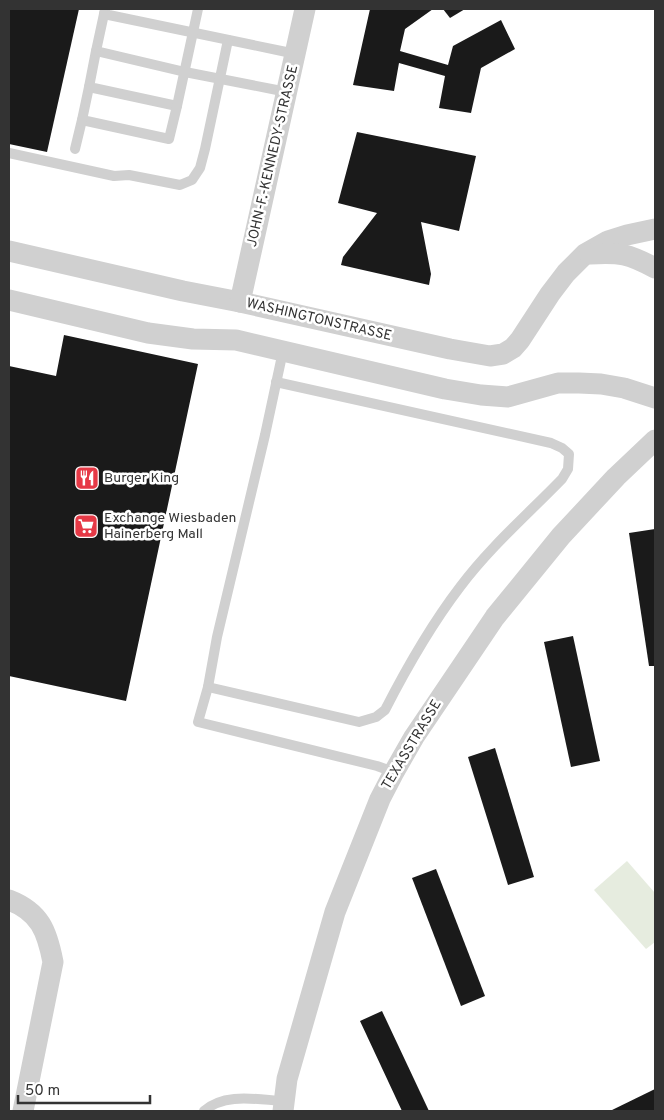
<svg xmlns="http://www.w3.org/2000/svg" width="664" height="1120" font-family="Overpass,sans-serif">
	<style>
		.green { fill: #e6ecdf }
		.building { fill: #1a1a1a }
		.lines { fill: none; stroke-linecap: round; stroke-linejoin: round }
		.service { stroke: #d0d0d0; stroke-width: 10 }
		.minor { stroke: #d0d0d0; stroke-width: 21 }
		.labels { text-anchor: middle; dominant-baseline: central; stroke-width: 5; stroke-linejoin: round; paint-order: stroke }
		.street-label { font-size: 14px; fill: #333; stroke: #fff }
		.poi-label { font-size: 14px; fill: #333; stroke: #fff; text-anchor: start }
	</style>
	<rect width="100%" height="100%" fill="#fff"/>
	<!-- green -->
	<polygon class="green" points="627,861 655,893 655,942 646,949 594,890"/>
	<!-- building -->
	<g class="building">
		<polygon points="9,9 79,9 47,152 9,144"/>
		<polygon points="370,9 433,9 405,29 400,51 448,65 453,46 501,20 515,49 481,68 471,113 439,108 445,76 399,63 394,91 353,85"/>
		<polygon points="443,9 465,9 450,18"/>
		<polygon points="357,132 476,156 459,231 421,222 431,274 429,285 341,265 343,257 377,213 338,203"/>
		<polygon points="64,335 198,364 126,701 9,676 9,366 56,376"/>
		<polygon points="655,529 655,666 649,666 629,533"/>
		<polygon points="573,636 600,761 571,767 544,642"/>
		<polygon points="495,748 534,877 508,885 468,757"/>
		<polygon points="436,869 485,996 461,1006 412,878"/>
		<polygon points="382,1011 429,1111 402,1111 360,1021"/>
		<polygon points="655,1089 655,1111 610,1111"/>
	</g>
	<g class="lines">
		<!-- service -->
		<g class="service">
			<polyline points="105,9 104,14 296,54"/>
			<polyline points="104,14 96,51 185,72 287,92"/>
			<polyline points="96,51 89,87 177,106 198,9"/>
			<polyline points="89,87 82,120 169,139 177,106"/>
			<polyline points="75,149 82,120"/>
			<polyline points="9,153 114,176 129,175 180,185 192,180 200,168 205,149 228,40"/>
			<polyline points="283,351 265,435 217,637 208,687 198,722 377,766 394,772"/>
			<path d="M208,687l151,35 17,-5 9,-7c22,-43 46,-85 75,-123 30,-40 68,-73 102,-108l6,-10 1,-15 -7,-6 -11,-5 -275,-61"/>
			<path d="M204,1111c21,-19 55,-11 81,-10"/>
		</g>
		<!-- minor -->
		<g class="minor">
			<polyline points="9,251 183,291 240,302 450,349 490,356 503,354 513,348 520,340 550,294 566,273 585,254 608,241 627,235 655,229"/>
			<path d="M590,254c30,-2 39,0 65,14"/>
			<polyline points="9,300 148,333 193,339 236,340 445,389 481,395 508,397 558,383 579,383 601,384 624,388 655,398"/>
			<polyline points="240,302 305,9"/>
			<path d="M9,900c31,12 38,31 44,62l-30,149"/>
			<polyline points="283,1111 287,1079 335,912 380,799 394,772 414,737 495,617 561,536 616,477 655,440"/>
		</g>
	</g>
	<!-- icons -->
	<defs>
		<g id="restaurant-square" transform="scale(1.25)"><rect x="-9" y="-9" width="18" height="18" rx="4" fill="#e63946" stroke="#fff"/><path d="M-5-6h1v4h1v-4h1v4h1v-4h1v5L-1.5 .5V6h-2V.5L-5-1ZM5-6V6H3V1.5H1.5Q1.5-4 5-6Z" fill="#fff"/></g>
		<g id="supermarket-square" transform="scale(1.25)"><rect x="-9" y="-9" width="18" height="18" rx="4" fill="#e63946" stroke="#fff"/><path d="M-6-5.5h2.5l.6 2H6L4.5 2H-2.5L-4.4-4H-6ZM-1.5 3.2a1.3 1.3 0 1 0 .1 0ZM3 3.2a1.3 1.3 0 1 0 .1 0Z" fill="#fff"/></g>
	</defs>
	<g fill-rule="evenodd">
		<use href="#restaurant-square" x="87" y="478"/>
		<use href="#supermarket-square" x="86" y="526"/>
	</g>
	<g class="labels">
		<!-- street labels -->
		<g class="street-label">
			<text transform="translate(273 156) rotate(-77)">JOHN-F.-KENNEDY-STRASSE</text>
			<text transform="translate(319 320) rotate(13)">WASHINGTONSTRASSE</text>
			<text transform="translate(412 745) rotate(-59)">TEXASSTRASSE</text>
		</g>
		<!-- poi labels -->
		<g class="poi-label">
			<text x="104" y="478">Burger King</text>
			<text x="104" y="518">Exchange Wiesbaden<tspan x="104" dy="16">Hainerberg Mall</tspan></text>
		</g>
	</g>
	<!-- border -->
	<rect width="664" height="1120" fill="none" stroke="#333333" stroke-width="20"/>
	<!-- scale -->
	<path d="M18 1095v8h132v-8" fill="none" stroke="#333333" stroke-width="2.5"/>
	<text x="25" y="1095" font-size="15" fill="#333333" stroke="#ffffff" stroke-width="4" paint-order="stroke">50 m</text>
</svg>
